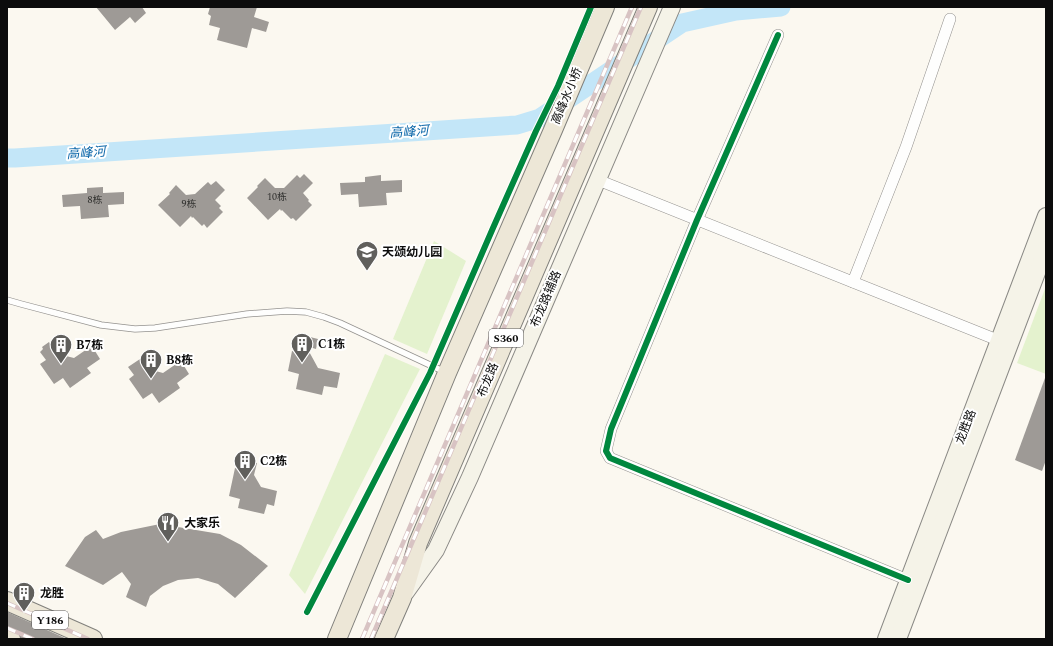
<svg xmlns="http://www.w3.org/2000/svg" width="1053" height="646" font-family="Spectral,'Noto Sans SC',serif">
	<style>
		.green { fill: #e4f2ce }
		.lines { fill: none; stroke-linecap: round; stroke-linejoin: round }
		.river { stroke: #c3e6f8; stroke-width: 19 }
		.building { fill: #9e9a96 }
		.service-casing { stroke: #94928f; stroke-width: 7 }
		.minor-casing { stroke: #94928f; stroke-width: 12 }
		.secondary-casing { stroke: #8a8985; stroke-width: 18 }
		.primary-casing { stroke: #81807c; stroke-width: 20 }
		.service { stroke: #fefefd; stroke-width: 5.5 }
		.minor { stroke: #fefefd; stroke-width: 11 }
		.secondary { stroke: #f5f3e8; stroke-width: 16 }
		.primary { stroke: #ede7d7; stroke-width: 18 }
		.rail-casing { stroke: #d8c3c3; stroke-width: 4.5 }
		.rail { stroke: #fff; stroke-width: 3; stroke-dasharray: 9; stroke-linecap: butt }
		.cycleway-casing { stroke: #fff; stroke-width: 8 }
		.cycleway { stroke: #00873e; stroke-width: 6 }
		.labels { text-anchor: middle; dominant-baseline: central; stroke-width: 4; stroke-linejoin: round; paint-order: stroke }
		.number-label { font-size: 10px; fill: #30302e }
		.shield { fill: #fff; stroke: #555; stroke-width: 1 }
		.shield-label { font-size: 11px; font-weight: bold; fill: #0c0c0c }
		.street-label { font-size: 12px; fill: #0c0c0c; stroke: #fff }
		.poi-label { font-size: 12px; font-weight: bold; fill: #0c0c0c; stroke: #fff; text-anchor: start }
		.water-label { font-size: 13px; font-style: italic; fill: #0a66a9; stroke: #fff }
	</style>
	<rect width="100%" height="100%" fill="#fbf8f0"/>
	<!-- green -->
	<g class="green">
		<polygon points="434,241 466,261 427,354 393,339"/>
		<polygon points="1046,286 1046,374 1017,363"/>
		<polygon points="385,354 420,369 305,594 289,575"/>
	</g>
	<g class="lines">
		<!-- river -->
		<polyline class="river" points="7,158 15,158 517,125 540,118 682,23 736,11 781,7"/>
	</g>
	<!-- building -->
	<g class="building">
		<polygon points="96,7 142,7 146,13 135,23 130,17 115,30"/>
		<polygon points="210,7 257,7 254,17 269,22 266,32 252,28 247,48 217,40 220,28 209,25 211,16 208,14"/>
		<polygon points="304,174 313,183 303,193 309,200 308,201 312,205 296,221 293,218 291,219 282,210 281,211 280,209 268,220 247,198 258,187 257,186 265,178 275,188 284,188 297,175 300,178"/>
		<polygon points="381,175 381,181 402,180 402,192 386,193 387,205 359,207 358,194 341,195 340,183 365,182 365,177"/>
		<polygon points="216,181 225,190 215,200 221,206 219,208 223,212 207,228 204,224 202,226 193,217 192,218 191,216 180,227 158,205 170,194 169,193 176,185 186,195 195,194 208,182 211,185"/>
		<polygon points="103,187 103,193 124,192 124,204 108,205 109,217 81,219 80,206 63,207 62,195 87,193 87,188"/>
		<polygon points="306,336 318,339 316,349 306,346 318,368 340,373 337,388 324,386 322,395 296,389 299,374 288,371 292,351 302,353"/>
		<polygon points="49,342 50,344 54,342 62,355 74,358 90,347 93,352 95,351 100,359 87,368 91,373 70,388 63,378 54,384 40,364 46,360 40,352 43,349 42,347"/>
		<polygon points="143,357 152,370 163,373 179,362 182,367 184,366 189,374 177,383 180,388 159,403 152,393 143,399 129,379 134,375 128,367"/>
		<polygon points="1045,378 1046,379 1046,460 1042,471 1015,460"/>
		<polygon points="247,461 257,463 254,475 261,487 277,491 274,506 267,504 264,514 238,508 240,499 229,496 235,468 245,470"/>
		<polygon points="160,524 220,534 241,545 268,566 235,598 218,584 198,578 178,580 163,586 150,596 146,607 126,597 131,584 122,572 103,585 65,566 85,537 96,530 103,539 121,532"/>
		<polygon points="7,612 67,639 21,639 20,634 16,630 7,627"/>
	</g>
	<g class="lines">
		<!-- service casing -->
		<g class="service-casing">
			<polyline id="service" points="7,300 21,304 101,325 135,329 155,328 247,314 287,311 306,312 324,317 340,323 445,372"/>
		</g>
		<!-- minor casing -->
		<g class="minor-casing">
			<g id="minor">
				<polyline points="778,35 697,220 611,429 606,451 610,458 908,580"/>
				<polyline points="598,180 1005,343"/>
				<polyline points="853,282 906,147 950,19"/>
			</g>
		</g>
		<!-- secondary casing -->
		<g class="secondary-casing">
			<g id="secondary">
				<polyline points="406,592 436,550 470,477 672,7"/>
				<polyline points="886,639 1046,216"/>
				<polyline points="898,639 1046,249"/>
			</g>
		</g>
		<!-- primary casing -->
		<g class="primary-casing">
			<g id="primary">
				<polyline points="7,601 93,639"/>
				<polyline points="7,637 11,639"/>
				<polyline points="337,639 447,373 553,130 605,7"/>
				<polyline points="384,639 402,598 418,543 648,7"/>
			</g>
		</g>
		<!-- service -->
		<use href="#service" class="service"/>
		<!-- minor -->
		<use href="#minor" class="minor"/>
		<!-- secondary -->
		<use href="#secondary" class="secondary"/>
		<!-- primary -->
		<use href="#primary" class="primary"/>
		<!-- rail casing -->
		<g class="rail-casing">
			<g id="rail">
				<polyline points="7,603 88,639"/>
				<polyline points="7,628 33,639"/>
				<polyline points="362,639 632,7"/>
				<polyline points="371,639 641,7"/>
			</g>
		</g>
		<!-- rail -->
		<use href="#rail" class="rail"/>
		<!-- cycleway casing -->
		<g class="cycleway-casing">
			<g id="cycleway">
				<polyline points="778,35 697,220 611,429 606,451 610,458 908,580"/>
				<polyline points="307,612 430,373 493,228 536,131 558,86 591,7"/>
			</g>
		</g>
		<!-- cycleway -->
		<use href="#cycleway" class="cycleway"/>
	</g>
	<!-- icons -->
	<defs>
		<g id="school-pin" transform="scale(1.15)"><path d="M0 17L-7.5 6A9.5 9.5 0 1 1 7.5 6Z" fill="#605f5c" stroke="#fff"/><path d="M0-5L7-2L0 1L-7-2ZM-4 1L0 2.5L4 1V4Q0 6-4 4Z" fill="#fff"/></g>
		<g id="building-pin" transform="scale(1.15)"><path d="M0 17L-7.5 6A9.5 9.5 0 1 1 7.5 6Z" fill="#605f5c" stroke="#fff"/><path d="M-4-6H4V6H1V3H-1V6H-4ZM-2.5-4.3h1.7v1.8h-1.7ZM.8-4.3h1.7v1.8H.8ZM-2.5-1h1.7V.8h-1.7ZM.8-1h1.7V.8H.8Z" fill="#fff"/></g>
		<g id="restaurant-pin" transform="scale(1.15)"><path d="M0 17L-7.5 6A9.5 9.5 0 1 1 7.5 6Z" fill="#605f5c" stroke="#fff"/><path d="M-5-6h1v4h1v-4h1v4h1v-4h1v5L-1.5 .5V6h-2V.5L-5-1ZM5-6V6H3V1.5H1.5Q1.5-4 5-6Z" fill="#fff"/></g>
	</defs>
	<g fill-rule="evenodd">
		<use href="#school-pin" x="367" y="252"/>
		<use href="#building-pin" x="302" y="344"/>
		<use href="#building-pin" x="61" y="345"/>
		<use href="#building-pin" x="151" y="360"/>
		<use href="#building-pin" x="245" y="461"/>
		<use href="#restaurant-pin" x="168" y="523"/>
		<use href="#building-pin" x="24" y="593"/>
	</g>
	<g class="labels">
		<!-- number labels -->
		<g class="number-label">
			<text x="277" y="197">10栋</text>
			<text x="95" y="200">8栋</text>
			<text x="189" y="204">9栋</text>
		</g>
		<!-- shield labels -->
		<g class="shield">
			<rect x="489" y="329" width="34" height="18" rx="3"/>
			<rect x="32" y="611" width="36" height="18" rx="3"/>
		</g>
		<g class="shield-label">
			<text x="506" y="338">S360</text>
			<text x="50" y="620">Y186</text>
		</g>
		<!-- street labels -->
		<g class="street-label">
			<text transform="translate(567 96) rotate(-67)">高峰水小桥</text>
			<text transform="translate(546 299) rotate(-67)">布龙路辅路</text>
			<text transform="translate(488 380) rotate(-67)">布龙路</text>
			<text transform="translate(966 427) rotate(-69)">龙胜路</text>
		</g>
		<!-- poi labels -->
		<g class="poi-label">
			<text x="382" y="252">天颂幼儿园</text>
			<text x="318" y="344">C1栋</text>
			<text x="76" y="345">B7栋</text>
			<text x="166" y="360">B8栋</text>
			<text x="260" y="461">C2栋</text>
			<text x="184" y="523">大家乐</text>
			<text x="40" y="593">龙胜</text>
		</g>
		<!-- water labels -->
		<g class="water-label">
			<text transform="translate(409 132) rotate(-4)">高峰河</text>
			<text transform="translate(86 153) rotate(-4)">高峰河</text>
		</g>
	</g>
	<!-- border -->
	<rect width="1053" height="646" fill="none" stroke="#0c0c0c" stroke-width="16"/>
</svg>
